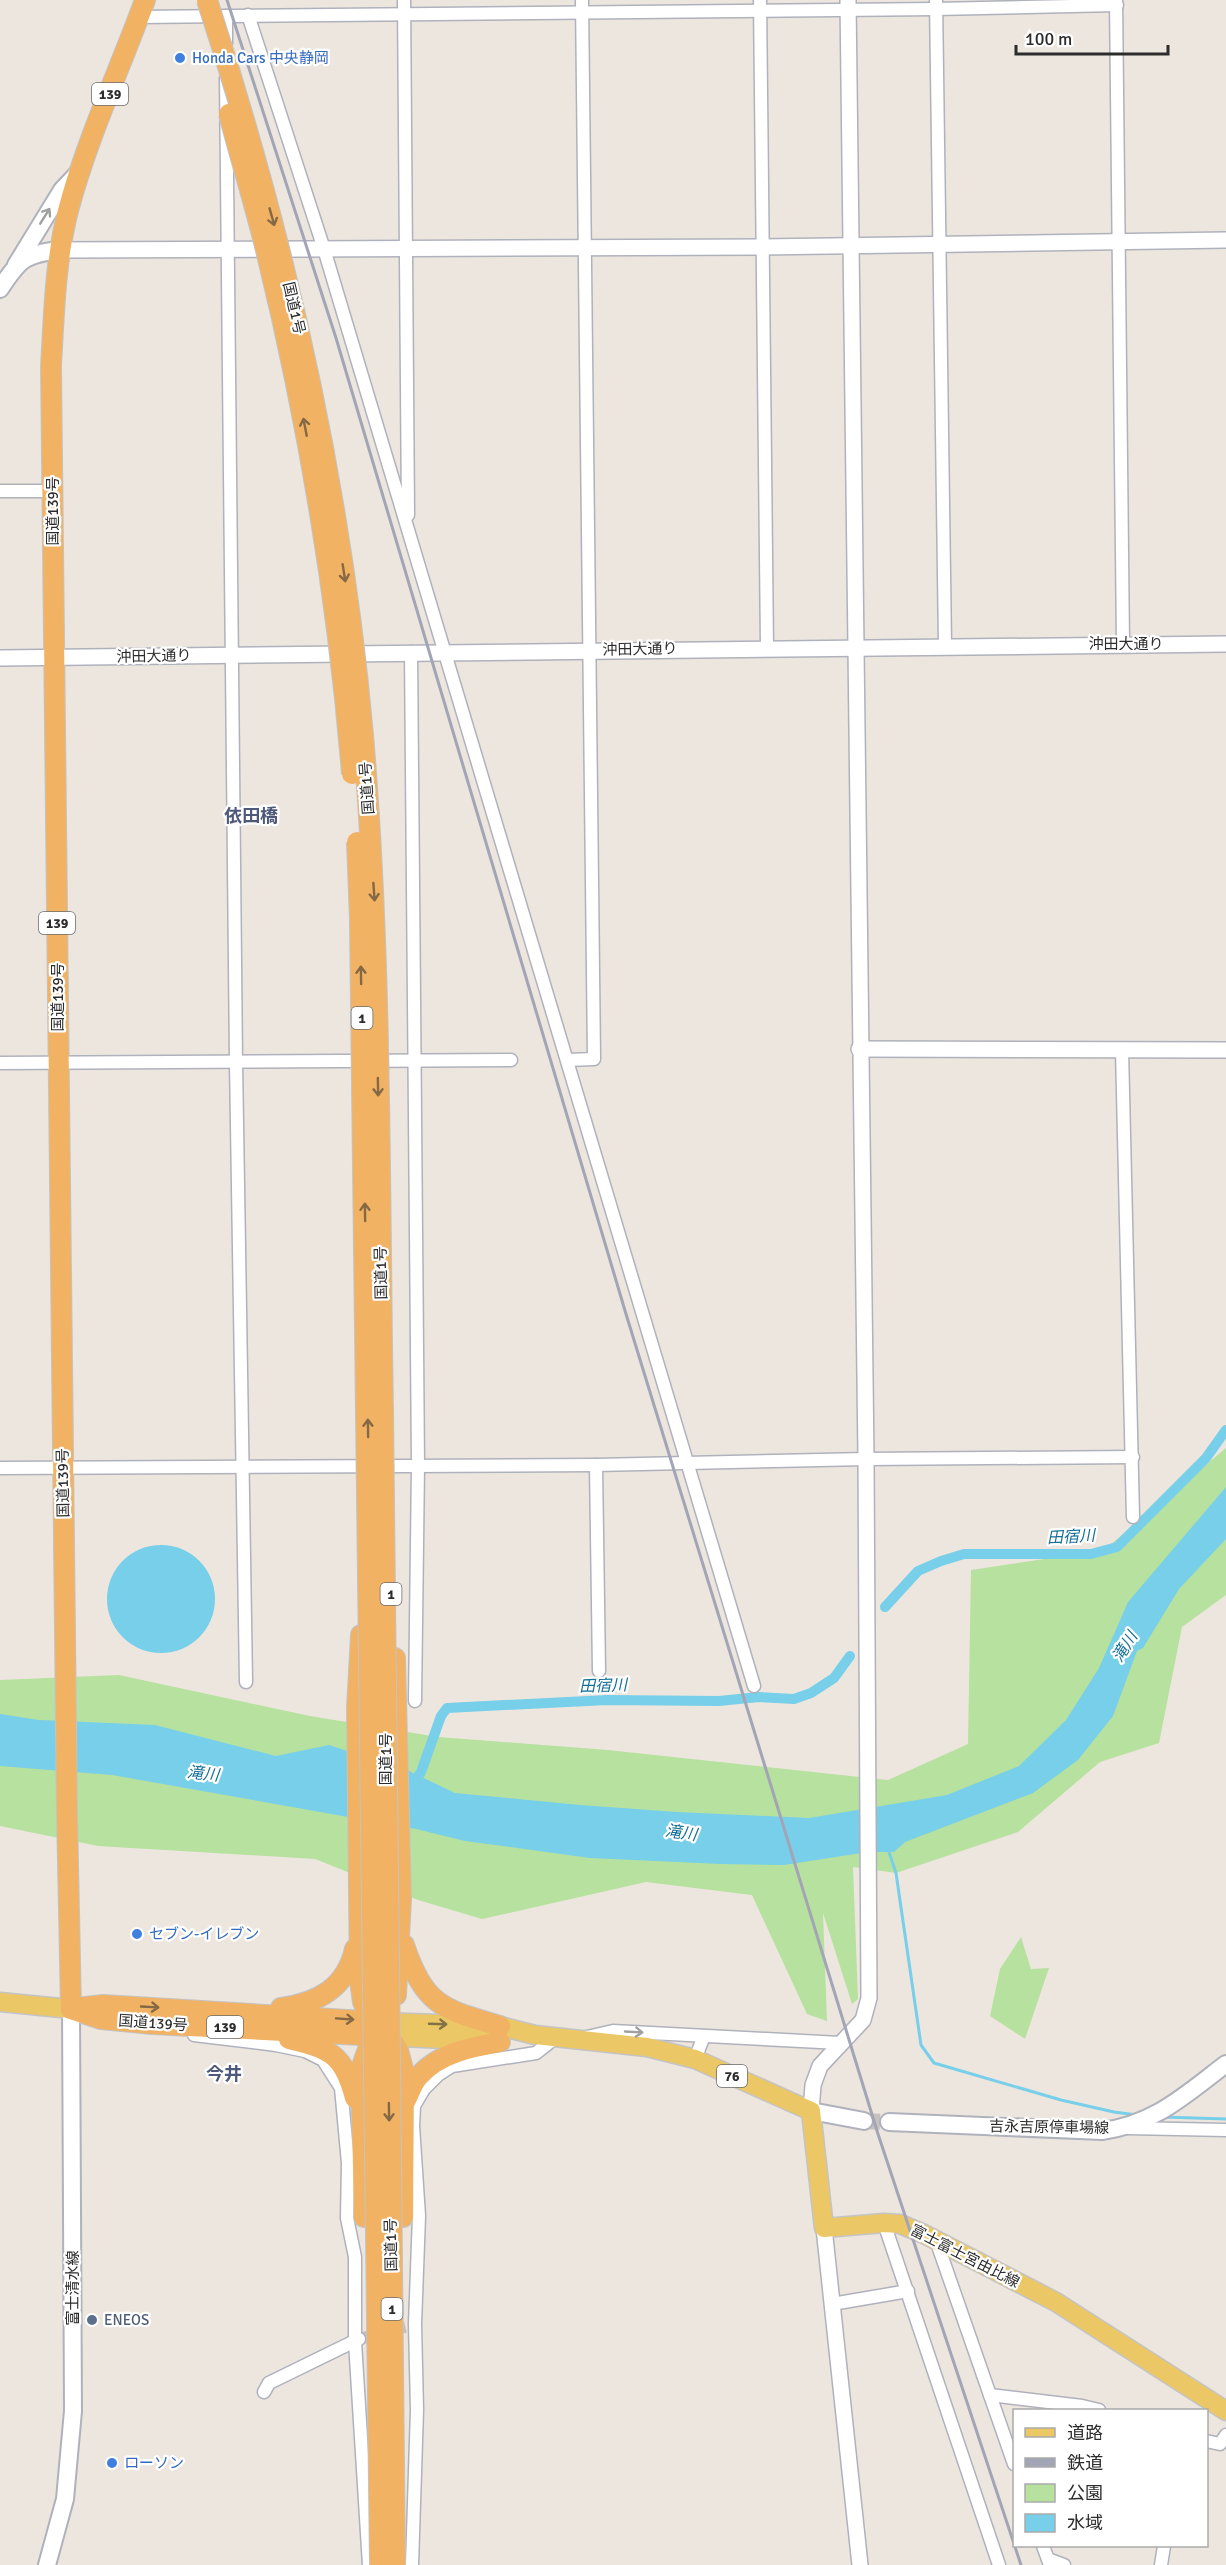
<svg xmlns="http://www.w3.org/2000/svg" width="1226" height="2565" font-family="Signika,'Noto Sans JP',sans-serif">
	<style>
		.green { fill: #b7e19e }
		.water { fill: #77cfe9 }
		.lines { fill: none; stroke-linecap: round; stroke-linejoin: round }
		.stream { stroke: #77cfe9; stroke-width: 3 }
		.canal { stroke: #77cfe9; stroke-width: 10 }
		.minor-tunnel { stroke: #c6c1bb; stroke-width: 12; stroke-dasharray: 12 6; stroke-linecap: butt }
		.secondary-tunnel { stroke: #c6c1bb; stroke-width: 16; stroke-dasharray: 16 8; stroke-linecap: butt }
		.minor-casing { stroke: #afb2bc; stroke-width: 15 }
		.tertiary-casing { stroke: #afb2bc; stroke-width: 18 }
		.secondary-casing { stroke: #afb2bc; stroke-width: 20 }
		.primary-casing { stroke: #c4c4c4; stroke-width: 21 }
		.trunk-casing { stroke: #c4c4c4; stroke-width: 22 }
		.minor { stroke: #fff; stroke-width: 12 }
		.tertiary { stroke: #fff; stroke-width: 15 }
		.secondary { stroke: #fff; stroke-width: 16 }
		.primary { stroke: #ebc766; stroke-width: 18 }
		.trunk { stroke: #f1b263; stroke-width: 20 }
		.rail { stroke: #a2a5b5; stroke-width: 3 }
		.trunk-bridge-casing { stroke: #c4c4c4; stroke-width: 22; stroke-linecap: butt }
		.trunk-bridge { stroke: #f1b263; stroke-width: 20 }
		.oneway { stroke: #a0a0a0 }
		.oneway2 { stroke: #856845 }
		.oneway3 { stroke: #827246 }
		.shop-dot { fill: #3f7fe0; stroke: #fff; stroke-width: 2 }
		.service-dot { fill: #5c6f8a; stroke: #fff; stroke-width: 2 }
		.labels { text-anchor: middle; dominant-baseline: central; stroke-width: 4.5; stroke-linejoin: round; paint-order: stroke }
		.shield { fill: #fff; stroke: #6b6b6b; stroke-width: 1.5 }
		.shield-label { font-size: 14px; font-weight: bold; fill: #2c2c2c }
		.shop-label { font-size: 15px; fill: #366cbe; stroke: #fff; text-anchor: start }
		.street-label { font-size: 15px; fill: #2c2c2c; stroke: #fff }
		.service-label { font-size: 15px; fill: #4e5e75; stroke: #fff; text-anchor: start }
		.water-label { font-size: 16px; font-style: italic; fill: #147098; stroke: #fff }
		.quarter-label { font-size: 18px; font-weight: bold; fill: #4e587b; stroke: #fff }
	</style>
	<rect width="100%" height="100%" fill="#ede6df"/>
	<!-- green -->
	<g class="green">
		<polygon points="1226,1448 1226,1595 1182,1627 1159,1743 1100,1762 1018,1832 896,1873 853,1867 858,1999 852,2004 823,1913 827,2021 807,2014 752,1895 646,1882 482,1919 418,1900 315,1859 98,1846 0,1826 0,1680 119,1675 310,1716 438,1737 608,1750 888,1780 968,1744 971,1570 1104,1550"/>
		<polygon points="1021,1937 1031,1969 1049,1968 1025,2039 990,2016 1000,1969"/>
	</g>
	<!-- water -->
	<g class="water">
		<polygon points="1226,1487 1226,1539 1179,1589 1143,1648 1137,1651 1113,1716 1078,1760 1033,1793 905,1842 894,1852 868,1852 784,1865 721,1864 590,1858 465,1841 416,1829 112,1775 0,1766 0,1714 39,1720 155,1725 276,1756 329,1745 409,1771 455,1793 580,1805 677,1812 809,1818 947,1795 1019,1766 1066,1720 1099,1668 1128,1602"/>
		<circle cx="161" cy="1599" r="54"/>
	</g>
	<g class="lines">
		<!-- stream -->
		<g class="stream">
			<polyline points="888,1849 896,1873 921,2045 934,2063 1061,2100 1114,2112 1137,2115"/>
			<polyline points="1162,2117 1226,2119"/>
		</g>
		<!-- canal -->
		<g class="canal">
			<polyline points="885,1607 918,1571 941,1561 964,1554 1091,1554 1117,1547 1206,1458 1226,1430"/>
			<polyline points="412,1786 421,1772 441,1716 447,1708 607,1700 719,1701 759,1697 794,1699 811,1693 834,1678 850,1656"/>
		</g>
		<!-- minor-tunnel -->
		<polyline class="minor-tunnel" points="359,2339 408,2326"/>
		<!-- secondary-tunnel -->
		<polyline class="secondary-tunnel" points="864,2121 889,2122"/>
		<!-- minor casing -->
		<g class="minor-casing">
			<g id="minor">
				<polyline points="404,0 408,515"/>
				<polyline points="760,0 767,648"/>
				<polyline points="936,0 945,646"/>
				<polyline points="1116,0 1123,644"/>
				<polyline points="248,15 324,249 754,1686"/>
				<polyline points="226,16 226,43"/>
				<polyline points="139,17 936,9 1117,5"/>
				<polyline points="226,78 236,1062 246,1682"/>
				<polyline points="0,491 53,491"/>
				<polyline points="411,652 418,1465 415,1701"/>
				<polyline points="1122,1050 1133,1517"/>
				<polyline points="567,1060 594,1059 582,0"/>
				<polyline points="0,1063 511,1060"/>
				<polyline points="596,1465 599,1671"/>
				<polyline points="0,1468 596,1465 866,1459 1133,1457"/>
				<polyline points="194,2035 276,2045 305,2051 323,2060 341,2088 348,2163 347,2218 355,2257 355,2342 369,2565"/>
				<polyline points="587,2037 613,2031 840,2043"/>
				<polyline points="695,2059 704,2036"/>
				<polyline points="1128,2128 1226,2130"/>
				<polyline points="884,2223 999,2565"/>
				<polyline points="936,2240 1014,2464"/>
				<polyline points="832,2304 908,2291"/>
				<polyline points="264,2392 269,2383 359,2339"/>
				<polyline points="990,2395 1082,2406 1099,2410"/>
				<polyline points="1206,2441 1220,2444 1226,2435"/>
				<polyline points="1043,2546 1050,2565"/>
				<polyline points="1048,2559 1064,2565"/>
				<polyline points="412,2565 417,2410 415,2324 419,2216 413,2126 414,2106 424,2089 438,2075 452,2066 536,2053 555,2038"/>
				<polyline points="1161,2565 1164,2546"/>
			</g>
		</g>
		<!-- tertiary casing -->
		<g class="tertiary-casing">
			<g id="tertiary">
				<polyline points="60,250 762,247 1226,240"/>
				<polyline points="0,658 1226,644"/>
				<polyline points="859,1049 1226,1050"/>
				<polyline points="811,2111 813,2085 820,2066 863,2020 869,1998 866,1459 848,0"/>
				<polyline points="824,2228 860,2565"/>
			</g>
		</g>
		<!-- secondary casing -->
		<g class="secondary-casing">
			<g id="secondary">
				<polyline points="16,265 62,190 80,171"/>
				<path d="M0,289c19,-29 24,-35 60,-39"/>
				<polyline points="811,2111 864,2121"/>
				<path d="M889,2122l213,9c53,-7 83,-36 124,-67"/>
				<polyline points="47,2565 65,2499 73,2411 71,2009"/>
			</g>
		</g>
		<!-- primary casing -->
		<g class="primary-casing">
			<g id="primary">
				<polyline points="0,2002 71,2009"/>
				<polyline points="380,2022 500,2026 535,2035 647,2047 695,2059 811,2111 824,2228 884,2223 900,2224 924,2234 1056,2302 1226,2411"/>
				<polyline points="380,2036 486,2041"/>
			</g>
		</g>
		<!-- trunk casing -->
		<g class="trunk-casing">
			<g id="trunk">
				<polyline points="361,1635 357,1708 360,1981 363,2002 375,2026"/>
				<polyline points="395,1658 401,1899 396,1995"/>
				<path d="M404,1945c21,61 38,64 96,81"/>
				<polyline points="77,2008 103,2005 380,2022"/>
				<path d="M281,2008c37,-5 65,-20 74,-59"/>
				<path d="M71,2009l-4,-195 -16,-1448c3,-51 4,-104 17,-155 18,-70 52,-142 77,-211"/>
				<polyline points="71,2009 101,2019 152,2024 380,2036"/>
				<polyline points="388,2034 398,2050 404,2073 403,2217"/>
				<path d="M289,2039c42,10 55,16 66,59"/>
				<path d="M406,2100c4,-8 7,-18 13,-24 20,-23 53,-29 81,-34"/>
				<polyline points="364,2217 361,2069 373,2035"/>
			</g>
		</g>
		<!-- minor -->
		<use href="#minor" class="minor"/>
		<!-- tertiary -->
		<use href="#tertiary" class="tertiary"/>
		<!-- secondary -->
		<use href="#secondary" class="secondary"/>
		<!-- primary -->
		<use href="#primary" class="primary"/>
		<!-- trunk -->
		<use href="#trunk" class="trunk"/>
		<!-- rail -->
		<polyline class="rail" points="227,0 336,338 626,1314 878,2134 1021,2565"/>
		<!-- trunk-bridge casing -->
		<g class="trunk-bridge-casing">
			<g id="trunk-bridge">
				<path d="M207,0c78,239 134,485 156,735 19,224 16,450 20,675 6,385 7,770 12,1155"/>
				<path d="M229,114c12,46 26,91 37,136 42,172 72,348 86,524"/>
				<polyline points="357,842 360,920 380,2565"/>
			</g>
		</g>
		<!-- trunk-bridge -->
		<use href="#trunk-bridge" class="trunk-bridge"/>
	</g>
	<!-- one-way arrows -->
	<defs><path id="oneway-shaft" d="M-6 0H5M1.5-3L5.5 0L1.5 3" fill="none" stroke-width="1.6" stroke-linecap="round" stroke-linejoin="round" transform="scale(1.5)"/></defs>
	<g class="oneway">
		<use href="#oneway-shaft" transform="translate(45 216) rotate(-58)"/>
		<use href="#oneway-shaft" transform="translate(634 2032) rotate(3)"/>
	</g>
	<g class="oneway2">
		<use href="#oneway-shaft" transform="translate(272 217) rotate(74)"/>
		<use href="#oneway-shaft" transform="translate(305 427) rotate(-101)"/>
		<use href="#oneway-shaft" transform="translate(344 573) rotate(81)"/>
		<use href="#oneway-shaft" transform="translate(374 892) rotate(86)"/>
		<use href="#oneway-shaft" transform="translate(361 975) rotate(-91)"/>
		<use href="#oneway-shaft" transform="translate(378 1087) rotate(89)"/>
		<use href="#oneway-shaft" transform="translate(365 1212) rotate(-91)"/>
		<use href="#oneway-shaft" transform="translate(368 1428) rotate(-91)"/>
		<use href="#oneway-shaft" transform="translate(150 2007) rotate(3)"/>
		<use href="#oneway-shaft" transform="translate(345 2019) rotate(4)"/>
		<use href="#oneway-shaft" transform="translate(389 2112) rotate(89)"/>
	</g>
	<use class="oneway3" href="#oneway-shaft" transform="translate(438 2024) rotate(2)"/>
	<!-- markers -->
	<g class="shop-dot">
		<circle cx="180" cy="58" r="6"/>
		<circle cx="137" cy="1934" r="6"/>
		<circle cx="112" cy="2463" r="6"/>
	</g>
	<circle class="service-dot" cx="92" cy="2320" r="6"/>
	<g class="labels">
		<!-- shield labels -->
		<g class="shield">
			<rect x="92" y="83" width="36" height="22" rx="4.5"/>
			<rect x="39" y="912" width="36" height="22" rx="4.5"/>
			<rect x="351.5" y="1007" width="21" height="22" rx="4.5"/>
			<rect x="380.5" y="1583" width="21" height="22" rx="4.5"/>
			<rect x="207" y="2016" width="36" height="22" rx="4.5"/>
			<rect x="717" y="2065" width="30" height="22" rx="4.5"/>
			<rect x="381.5" y="2298" width="21" height="22" rx="4.5"/>
		</g>
		<g class="shield-label">
			<text x="110" y="94">139</text>
			<text x="57" y="923">139</text>
			<text x="362" y="1018">1</text>
			<text x="391" y="1594">1</text>
			<text x="225" y="2027">139</text>
			<text x="732" y="2076">76</text>
			<text x="392" y="2309">1</text>
		</g>
		<!-- shop labels -->
		<g class="shop-label">
			<text x="192" y="58">Honda Cars 中央静岡</text>
			<text x="149" y="1934">セブン-イレブン</text>
			<text x="124" y="2463">ローソン</text>
		</g>
		<!-- street labels -->
		<g class="street-label">
			<text transform="translate(294 308) rotate(77)">国道1号</text>
			<text transform="translate(53 511) rotate(-90)">国道139号</text>
			<text x="1126" y="644">沖田大通り</text>
			<text transform="translate(640 649) rotate(-1)">沖田大通り</text>
			<text transform="translate(154 656) rotate(-1)">沖田大通り</text>
			<text transform="translate(367 788) rotate(-94)">国道1号</text>
			<text transform="translate(58 997) rotate(-90)">国道139号</text>
			<text transform="translate(381 1273) rotate(-91)">国道1号</text>
			<text transform="translate(63 1483) rotate(-91)">国道139号</text>
			<text transform="translate(386 1759) rotate(-90)">国道1号</text>
			<text transform="translate(153 2023) rotate(4)">国道139号</text>
			<text transform="translate(1049 2127) rotate(1)">吉永吉原停車場線</text>
			<text transform="translate(391 2245) rotate(-91)">国道1号</text>
			<text transform="translate(965 2256) rotate(27)">富士富士宮由比線</text>
			<text transform="translate(73 2288) rotate(-90)">富士清水線</text>
		</g>
		<!-- service labels -->
		<g class="service-label">
			<text x="104" y="2320">ENEOS</text>
		</g>
		<!-- water labels -->
		<g class="water-label">
			<text transform="translate(1071 1537) rotate(-3)">田宿川</text>
			<text transform="translate(1125 1647) rotate(-58)">滝川</text>
			<text transform="translate(603 1686) rotate(-2)">田宿川</text>
			<text transform="translate(203 1774) rotate(6)">滝川</text>
			<text transform="translate(681 1833) rotate(8)">滝川</text>
		</g>
		<!-- quarter labels -->
		<g class="quarter-label">
			<text x="251" y="816">依田橋</text>
			<text x="224" y="2074">今井</text>
		</g>
	</g>
	<!-- legend -->
	<rect x="1013" y="2409" width="195" height="138" fill="#ffffff" stroke="#ababab" stroke-width="1.5"/>
	<rect x="1025" y="2428" width="30" height="9" fill="#ebc766" stroke="#ababab" stroke-width="1.5"/>
	<text x="1067" y="2439" font-size="18" fill="#2c2c2c">道路</text>
	<rect x="1025" y="2458" width="30" height="9" fill="#a2a5b5" stroke="#ababab" stroke-width="1.5"/>
	<text x="1067" y="2469" font-size="18" fill="#2c2c2c">鉄道</text>
	<rect x="1025" y="2484" width="30" height="18" fill="#b7e19e" stroke="#ababab" stroke-width="1.5"/>
	<text x="1067" y="2499" font-size="18" fill="#2c2c2c">公園</text>
	<rect x="1025" y="2514" width="30" height="18" fill="#77cfe9" stroke="#ababab" stroke-width="1.5"/>
	<text x="1067" y="2529" font-size="18" fill="#2c2c2c">水域</text>
	<!-- scale -->
	<path d="M1016 45v9h152v-9" fill="none" stroke="#2c2c2c" stroke-width="3"/>
	<text x="1025" y="45" font-size="18" fill="#2c2c2c" stroke="#ffffff" stroke-width="4.5" paint-order="stroke">100 m</text>
</svg>
